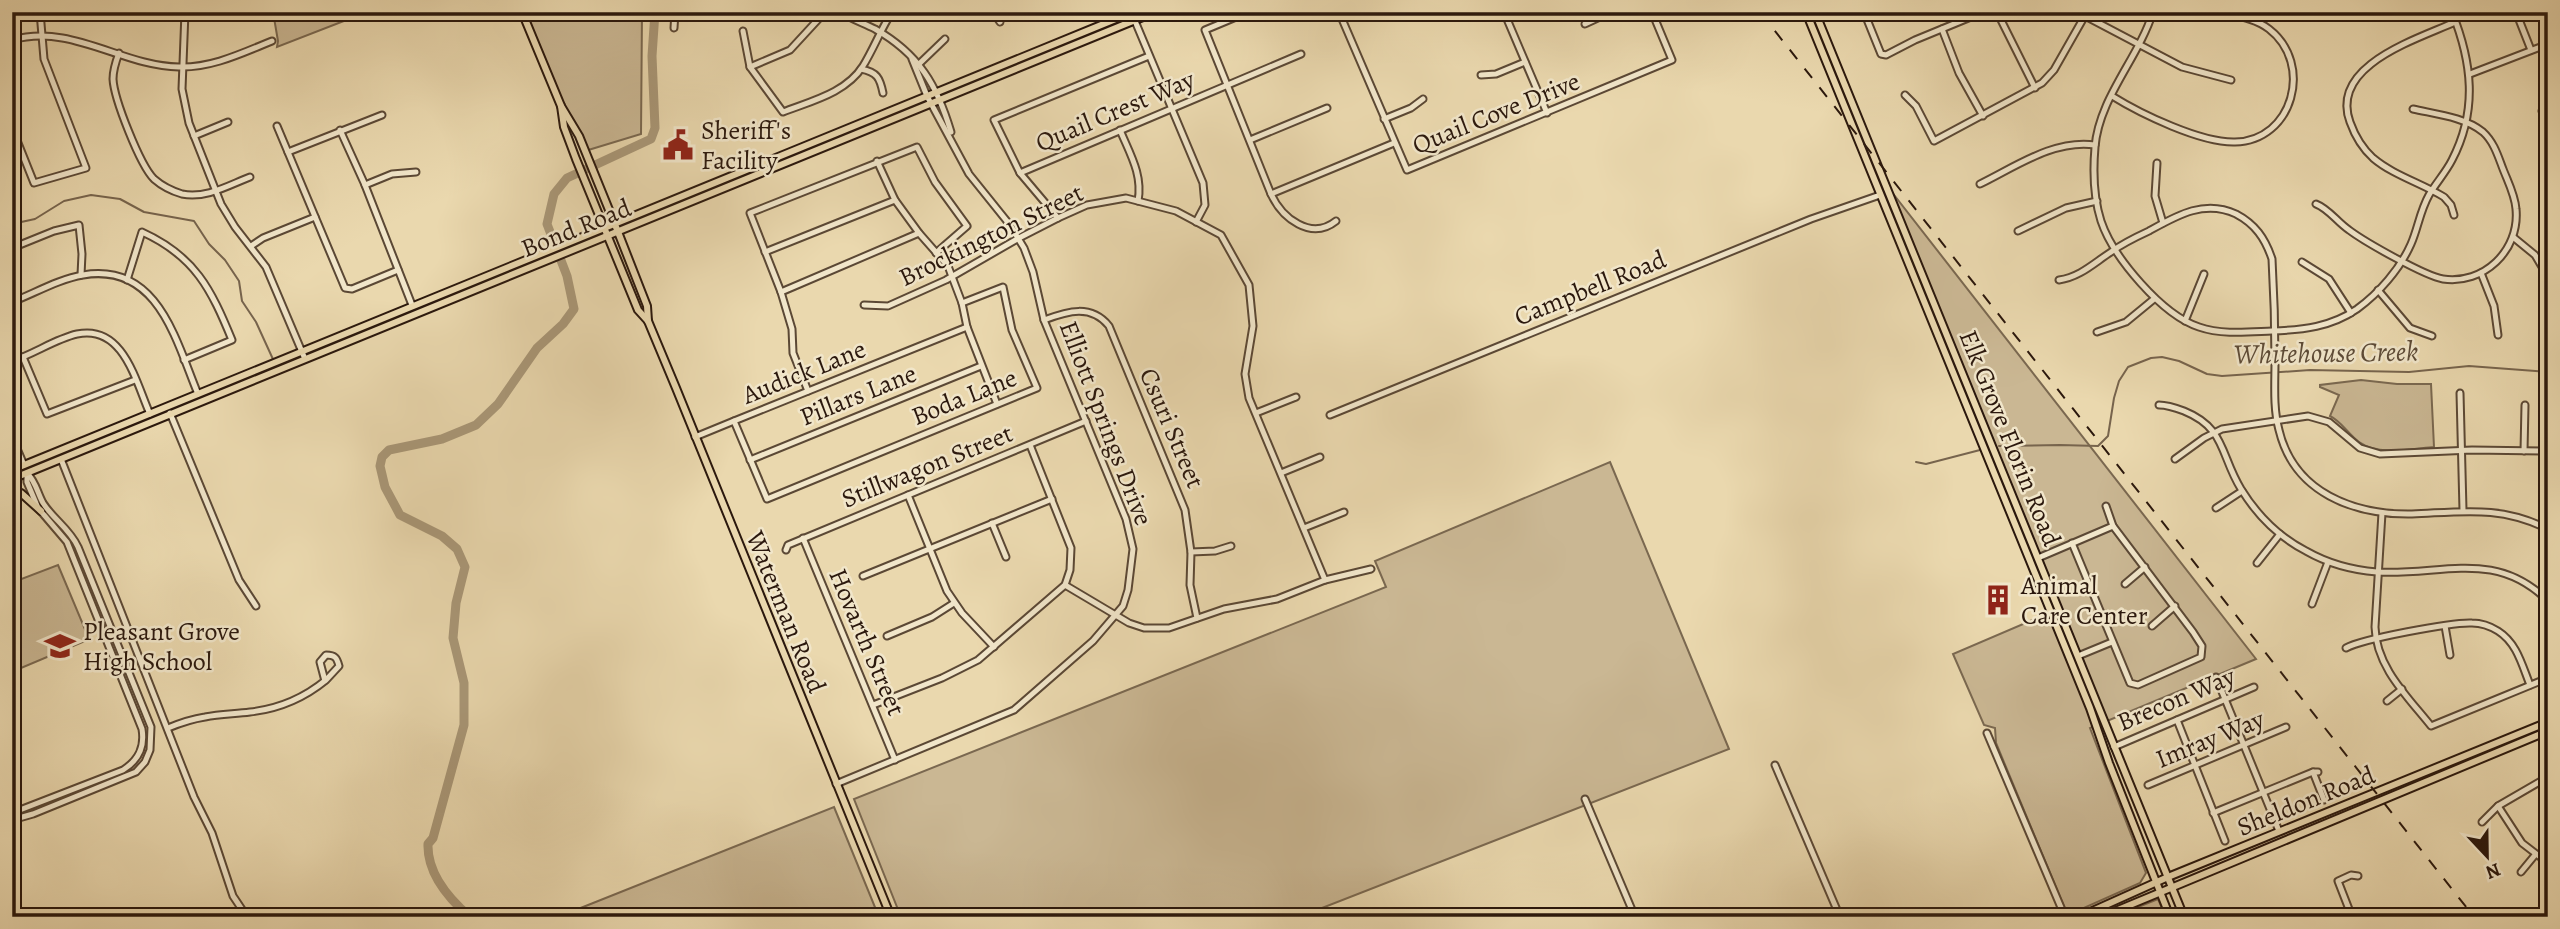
<svg xmlns="http://www.w3.org/2000/svg" width="2560" height="929" font-family="Alegreya,serif">
	<style>
		.green { fill: #cab793; stroke: #7a6850; stroke-width: 2 }
		.lines { fill: none; stroke-linecap: round; stroke-linejoin: round }
		.stream { stroke: #77644d; stroke-width: 2 }
		.river { stroke: #a99777; stroke-width: 9 }
		.minor-casing { stroke: #5b4835; stroke-width: 9 }
		.major-casing { stroke: #2b180d; stroke-width: 10 }
		.minor { stroke: #f1e6ca; stroke-width: 5 }
		.major { stroke: #ead8ae; stroke-width: 6 }
		.rail { stroke: #2b180d; stroke-width: 2; stroke-dasharray: 12 12; stroke-linecap: butt }
		.labels { text-anchor: middle; dominant-baseline: central; stroke-width: 5; stroke-linejoin: round; paint-order: stroke }
		.street-label { font-size: 26px; fill: #2b180d; stroke: #f1e6ca }
		.poi-label { font-size: 26px; fill: #2b180d; stroke: #f1e6ca; text-anchor: start }
		.water-label { font-size: 28px; font-style: italic; fill: #5d4b37; stroke: #f1e6ca }
	</style>
	<rect width="100%" height="100%" fill="#ead8ae"/>
	<filter id="stains"><feTurbulence type="fractalNoise" baseFrequency=".00286" numOctaves="4"/><feColorMatrix values="0 0 0 0 .2 0 0 0 0 .09 0 0 0 0 .02 0 0 0 .5 -.17"/></filter>
	<radialGradient id="worn" r=".72"><stop offset=".6" stop-color="#630" stop-opacity="0"/><stop offset="1" stop-color="#630" stop-opacity=".3"/></radialGradient>
	<!-- green -->
	<g class="green">
		<polygon points="273,12 367,12 277,47 278,41"/>
		<polygon points="520,12 642,12 641,134 585,151"/>
		<polygon points="1859,150 2256,659 2090,728 2146,873 2140,883 2075,912 2065,909 1996,743 1995,728 1984,725 1953,654 2049,613"/>
		<path d="M2361,380l36,4h34l3,63c-23,2 -55,9 -75,-5 -11,-8 -17,-20 -29,-26l9,-21 -19,-8v-2z"/>
		<polygon points="1610,462 1729,749 1299,917 901,917 854,799 1386,587 1375,561"/>
		<polygon points="58,565 87,634 85,641 14,671 12,586 16,581"/>
		<polygon points="834,807 879,917 558,917"/>
		<polygon points="2158,899 2166,917 2113,917"/>
	</g>
	<g class="lines">
		<!-- stream -->
		<g class="stream">
			<polyline points="12,224 35,219 64,201 91,195 120,199 144,212 194,221 209,244 225,260 239,281 242,301 256,322 277,368"/>
			<polyline points="1999,446 2060,445 2098,446 2108,436 2114,398 2119,381 2128,367 2151,358 2162,357 2179,361 2207,374 2222,376 2310,370 2409,372 2469,366 2548,372"/>
			<polyline points="1916,462 1926,464 1980,450"/>
		</g>
		<!-- river -->
		<path class="river" d="M470,917c-22,-19 -43,-44 -42,-73l5,-6 31,-113v-42l-11,-45 3,-35 9,-36 -8,-18 -15,-13 -42,-21 -15,-28 -5,-21 2,-9 7,-7 53,-11 34,-14 22,-21 39,-56 26,-24 11,-15 -7,-33 -20,-52 7,-30 13,-16 84,-39 4,-11 -3,-72 3,-44"/>
		<!-- minor casing -->
		<g class="minor-casing">
			<g id="minor">
				<polyline points="185,12 182,89 189,123 221,204 235,227 266,267 305,359"/>
				<path d="M840,12c11,7 23,11 35,17 44,25 62,56 76,103"/>
				<polyline points="993,12 1000,22"/>
				<path d="M1248,12l-43,18 66,164c11,24 40,47 65,27"/>
				<polyline points="1339,12 1407,170 1672,60 1652,12"/>
				<polyline points="1504,12 1547,113"/>
				<polyline points="1864,12 1881,54 1886,55 1915,40 1983,12"/>
				<polyline points="1997,12 2035,88"/>
				<path d="M2153,12c-15,47 -54,86 -58,135 -2,23 -1,52 6,74 12,36 61,94 98,106 23,8 49,5 73,4 31,-1 59,-4 85,-22 22,-16 43,-40 54,-65 7,-16 9,-33 18,-49 7,-12 17,-23 23,-35 26,-50 20,-98 0,-148"/>
				<polyline points="2516,12 2531,50"/>
				<polyline points="2085,16 2182,67 2231,80"/>
				<polyline points="1135,21 1203,183 1205,205 1196,222"/>
				<polyline points="1585,24 1611,12"/>
				<polyline points="674,28 675,12"/>
				<polyline points="1942,29 1959,73 1983,116"/>
				<path d="M743,31l7,36 33,45c28,-11 63,-19 80,-46 11,-18 18,-37 29,-54"/>
				<path d="M12,40c60,-17 109,26 167,27 33,1 63,-14 93,-26"/>
				<path d="M119,53c-3,8 -6,17 -6,26 1,20 27,86 41,100 8,7 18,12 28,15 24,5 47,-9 68,-17"/>
				<polyline points="919,64 945,39"/>
				<polyline points="750,67 790,50 825,12"/>
				<path d="M861,69c16,3 19,9 22,24"/>
				<polyline points="2470,74 2548,44"/>
				<polyline points="1481,75 1496,74 1525,62"/>
				<polyline points="1905,95 1916,106 1934,141 2042,83 2054,70 2087,12"/>
				<path d="M2112,96c29,18 89,47 123,46 58,-1 79,-78 34,-113 -14,-11 -33,-13 -50,-17"/>
				<polyline points="2548,109 2542,111 2548,127"/>
				<polyline points="1384,119 1411,108 1423,99"/>
				<polyline points="277,126 345,288 352,289 398,270"/>
				<polyline points="12,128 34,183 86,168 44,59 40,12"/>
				<polyline points="340,130 365,185 412,305"/>
				<path d="M1120,130c10,24 23,45 18,71"/>
				<polyline points="194,136 228,122"/>
				<polyline points="1250,140 1327,108"/>
				<polyline points="288,152 382,115"/>
				<polyline points="877,161 895,200 919,233 948,266 962,303 967,327 997,404"/>
				<polyline points="2157,163 2155,196 2163,223"/>
				<polyline points="1020,173 1301,54"/>
				<path d="M1980,184c35,-17 74,-45 115,-39"/>
				<polyline points="365,185 392,174 416,172"/>
				<polyline points="1271,194 1394,143"/>
				<path d="M2316,204c13,5 21,18 33,26 16,12 76,46 94,49 40,6 77,-28 73,-70 -1,-14 -8,-27 -13,-40 -5,-13 -9,-27 -20,-37 -18,-15 -48,-18 -70,-23"/>
				<path d="M2454,215l-3,-10 -7,-8c-23,-14 -51,-22 -71,-39 -11,-10 -18,-22 -23,-36 -21,-57 68,-83 105,-100"/>
				<polyline points="1058,218 1020,173 994,120 1149,56"/>
				<polyline points="2018,231 2066,208 2097,201"/>
				<polyline points="2513,237 2535,255 2548,277"/>
				<polyline points="251,246 263,238 315,217"/>
				<polyline points="12,248 54,231 79,225 82,254 81,275"/>
				<polyline points="765,252 895,200"/>
				<polyline points="2302,262 2329,279 2351,313"/>
				<polyline points="2481,273 2494,306 2498,335"/>
				<path d="M127,280l15,-48c53,24 69,57 90,108l-48,20"/>
				<path d="M2059,280c21,-3 35,-17 52,-28 12,-9 25,-15 38,-21 27,-15 55,-32 87,-17 19,10 29,24 36,45 2,34 3,68 3,102 0,22 -2,47 4,69 15,63 75,85 133,84 50,-2 88,-9 136,15"/>
				<polyline points="2378,290 2410,328 2432,336"/>
				<polyline points="781,292 919,233"/>
				<path d="M12,302c23,-9 47,-23 71,-27 75,-13 93,66 115,119"/>
				<polyline points="962,303 1003,287 1012,330 1037,388 767,499 734,421 967,327"/>
				<polyline points="864,305 888,306 946,280 1019,238 1058,218 1087,205 1126,198 1176,211 1221,235 1249,285 1253,326 1245,374 1249,398 1325,580"/>
				<path d="M1044,320c24,-9 47,-16 65,6l76,184 6,42 -1,33 7,33"/>
				<polyline points="2185,321 2204,274"/>
				<polyline points="2097,332 2126,322 2154,299"/>
				<polyline points="23,357 47,414 135,380"/>
				<path d="M12,361c22,-7 43,-22 65,-27 47,-10 59,49 73,80"/>
				<polyline points="808,391 793,353 792,329 781,292 750,213 917,147 935,182 967,226 936,253"/>
				<polyline points="2460,393 2463,510"/>
				<path d="M2159,405c9,0 17,3 25,6 42,17 36,44 57,78 16,26 38,48 65,62 21,12 46,19 71,21 64,4 118,-24 171,29"/>
				<polyline points="170,413 239,580 256,606"/>
				<polyline points="1256,413 1296,397"/>
				<polyline points="1330,415 1811,219 1880,195"/>
				<polyline points="12,437 24,465"/>
				<polyline points="695,437 734,421"/>
				<polyline points="2524,451 2525,405"/>
				<polyline points="61,459 194,797 212,833 233,896 247,917"/>
				<polyline points="2175,459 2204,438 2222,429 2308,416 2329,422 2360,448 2380,454 2472,450 2548,451"/>
				<polyline points="750,460 981,366"/>
				<polyline points="1281,473 1320,457"/>
				<polyline points="908,495 947,591 962,613 994,647"/>
				<polyline points="2216,508 2242,491"/>
				<path d="M2382,513l-7,114c1,40 33,70 56,99l117,-48"/>
				<polyline points="992,523 1006,557"/>
				<polyline points="1304,528 1344,512"/>
				<polyline points="803,538 895,760"/>
				<polyline points="2072,543 2130,683 2138,685 2201,657 2202,646 2193,632 2113,526"/>
				<polyline points="786,550 788,545 1086,421"/>
				<polyline points="1191,552 1215,551 1231,546"/>
				<polyline points="2038,558 2113,526 2106,506"/>
				<polyline points="2257,563 2280,534"/>
				<polyline points="863,576 1052,499"/>
				<polyline points="2125,584 2145,567"/>
				<polyline points="1065,585 1129,623 1144,628 1169,628 1224,609 1277,599 1325,580 1371,569"/>
				<polyline points="2312,604 2328,562"/>
				<polyline points="2152,626 2175,606"/>
				<polyline points="2445,626 2450,655"/>
				<polyline points="887,636 932,617 954,603"/>
				<path d="M2346,648c16,-9 106,-26 126,-25 9,0 18,3 26,8 19,12 24,34 32,54"/>
				<polyline points="2078,656 2112,642"/>
				<polyline points="2216,677 2279,831"/>
				<polyline points="2387,701 2402,689"/>
				<polyline points="873,705 942,678 978,660 1065,585 1070,570 1071,548 1030,445"/>
				<polyline points="2177,720 2225,841"/>
				<path d="M168,728c12,-5 24,-9 37,-11 15,-3 30,-3 45,-5 28,-3 54,-14 76,-32l13,-14c-2,-8 -4,-11 -13,-11l-6,7 5,19"/>
				<polyline points="1987,733 2065,917"/>
				<polyline points="2114,747 2254,687"/>
				<polyline points="1775,765 1840,917"/>
				<polyline points="2313,772 2324,800"/>
				<polyline points="836,784 1014,710 1093,641 1123,606 1128,590 1133,549 1126,519 1044,320 1033,272 1024,248 1010,225 969,174 927,96 912,59"/>
				<polyline points="2148,785 2286,727"/>
				<polyline points="1585,799 1635,917"/>
				<polyline points="2498,806 2522,843 2548,863"/>
				<path d="M12,813l111,-43c16,-10 22,-23 19,-41l-75,-187 -29,-34 -11,-26v-9"/>
				<polyline points="2213,813 2313,772 2318,772"/>
				<path d="M12,820l21,-6 103,-42 9,-10 5,-12 1,-23 -73,-180c-8,-18 -25,-28 -35,-44 -6,-11 -7,-21 -16,-30"/>
				<polyline points="2482,822 2498,806 2548,777"/>
				<polyline points="2521,872 2535,855"/>
				<polyline points="1432,913 1433,917"/>
				<polyline points="2352,917 2338,881 2351,875 2358,876"/>
				<polyline points="2412,917 2416,915 2417,917"/>
			</g>
		</g>
		<!-- major casing -->
		<g class="major-casing">
			<g id="major">
				<polyline points="522,12 561,106 579,136 618,232 647,306 648,321"/>
				<polyline points="1806,12 2090,708 2109,763 2170,917"/>
				<polyline points="1815,12 2184,917"/>
				<polyline points="561,106 564,127 576,159 638,310 648,321 676,388 891,917"/>
				<polyline points="12,470 1133,12"/>
				<polyline points="12,479 1155,12"/>
				<polyline points="12,490 21,493 41,511"/>
				<polyline points="2079,917 2168,877 2548,722"/>
				<polyline points="2101,917 2548,731"/>
			</g>
		</g>
		<!-- minor -->
		<use href="#minor" class="minor"/>
		<!-- major -->
		<use href="#major" class="major"/>
		<!-- rail -->
		<polyline class="rail" points="1760,12 2474,917"/>
	</g>
	<!-- icons -->
	<defs>
		<g id="civic-bare" transform="scale(2.415)"><path d="M-.6-6.5H3V-4.5H.6V-3L4-1V1h2V6H-6V1h2V-1L-.6-3ZM-1.2 2.5V6h2.4V2.5Z" fill="#8f2418" stroke="#f1e6ca" stroke-width="2.5" paint-order="stroke"/></g>
		<g id="building-bare" transform="scale(2.415)"><path d="M-4-6H4V6H1V3H-1V6H-4ZM-2.5-4.3h1.7v1.8h-1.7ZM.8-4.3h1.7v1.8H.8ZM-2.5-1h1.7V.8h-1.7ZM.8-1h1.7V.8H.8Z" fill="#8f2418" stroke="#f1e6ca" stroke-width="2.5" paint-order="stroke"/></g>
		<g id="school-bare" transform="scale(2.415)"><path d="M0-5L7-2L0 1L-7-2ZM-4 1L0 2.5L4 1V4Q0 6-4 4Z" fill="#8f2418" stroke="#f1e6ca" stroke-width="2.5" paint-order="stroke"/></g>
	</defs>
	<g fill-rule="evenodd">
		<use href="#civic-bare" x="678" y="145"/>
		<use href="#building-bare" x="1998" y="600"/>
		<use href="#school-bare" x="60" y="646"/>
	</g>
	<g class="labels">
		<!-- street labels -->
		<g class="street-label">
			<text transform="translate(1115 111) rotate(-23)">Quail Crest Way</text>
			<text transform="translate(1496 113) rotate(-22)">Quail Cove Drive</text>
			<text transform="translate(576 228) rotate(-22)">Bond Road</text>
			<text transform="translate(991 235) rotate(-26)">Brockington Street</text>
			<text transform="translate(1590 288) rotate(-22)">Campbell Road</text>
			<text transform="translate(804 372) rotate(-22)">Audick Lane</text>
			<text transform="translate(858 395) rotate(-22)">Pillars Lane</text>
			<text transform="translate(964 397) rotate(-22)">Boda Lane</text>
			<text transform="translate(1106 423) rotate(69)">Elliott Springs Drive</text>
			<text transform="translate(1172 428) rotate(67)">Csuri Street</text>
			<text transform="translate(2010 438) rotate(68)">Elk Grove Florin Road</text>
			<text transform="translate(927 466) rotate(-22)">Stillwagon Street</text>
			<text transform="translate(786 612) rotate(68)">Waterman Road</text>
			<text transform="translate(867 642) rotate(67)">Hovarth Street</text>
			<text transform="translate(2176 699) rotate(-23)">Brecon Way</text>
			<text transform="translate(2210 739) rotate(-22)">Imray Way</text>
			<text transform="translate(2306 801) rotate(-22)">Sheldon Road</text>
		</g>
		<!-- poi labels -->
		<g class="poi-label">
			<text x="701" y="130">Sheriff's<tspan x="701" dy="30">Facility</tspan></text>
			<text x="2021" y="585">Animal<tspan x="2021" dy="30">Care Center</tspan></text>
			<text x="83" y="631">Pleasant Grove<tspan x="83" dy="30">High School</tspan></text>
		</g>
		<!-- water labels -->
		<g class="water-label">
			<text transform="translate(2326 353) rotate(-1)">Whitehouse Creek</text>
		</g>
	</g>
	<!-- margin -->
	<rect width="2560" height="929" fill="none" stroke="#ead8ae" stroke-width="42"/>
	<rect x="14" y="14" width="2532" height="901" fill="none" stroke="#2b180d" stroke-width="3.5"/>
	<rect x="21" y="21" width="2518" height="887" fill="none" stroke="#2b180d" stroke-width="2"/>
	<!-- north arrow -->
	<g transform="translate(2487 856) rotate(158)" stroke="#f1e6ca" stroke-width="5" paint-order="stroke">
	<path d="M0-5L12 26L0 18L-12 26Z" fill="#2b180d"/>
	<text y="-10" font-size="19" font-weight="bold" text-anchor="middle" fill="#2b180d">N</text>
	</g>
	<rect width="100%" height="100%" filter="url(#stains)"/>
	<rect width="100%" height="100%" fill="url(#worn)"/>
</svg>
